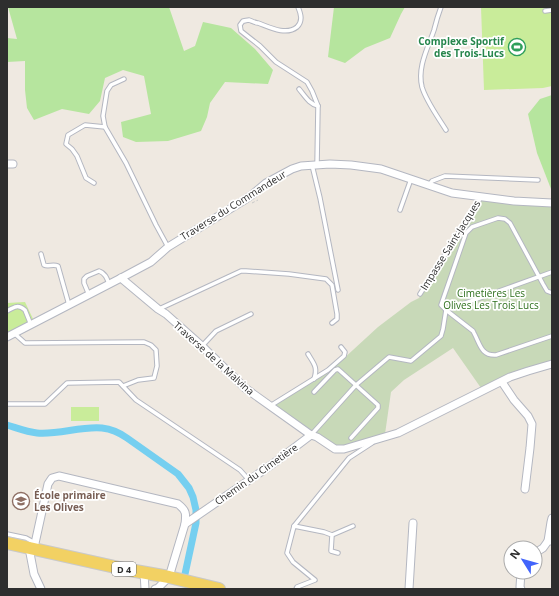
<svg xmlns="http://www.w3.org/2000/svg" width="559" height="596" font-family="'Open Sans',sans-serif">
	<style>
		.green { fill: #b6e59e }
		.cemetery { fill: #c8d9b8 }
		.pitch { fill: #c9ec9a }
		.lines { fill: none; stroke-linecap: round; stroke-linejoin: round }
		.canal { stroke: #75cff0; stroke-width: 7 }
		.lane-casing { stroke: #b4b7c1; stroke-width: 5.5 }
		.street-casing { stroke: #b4b7c1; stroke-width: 9 }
		.primary-casing { stroke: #c9c9c9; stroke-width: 14 }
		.path { stroke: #c9c9c9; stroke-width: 1; stroke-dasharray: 3 2; stroke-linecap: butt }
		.lane { stroke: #fff; stroke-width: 3.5 }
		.street { stroke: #fff; stroke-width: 7 }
		.primary { stroke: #f2d163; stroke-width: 12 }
		.labels { text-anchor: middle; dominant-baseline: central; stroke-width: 3.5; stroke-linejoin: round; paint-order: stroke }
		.shield { fill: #fff; stroke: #6d6d6d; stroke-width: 1 }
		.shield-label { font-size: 9px; font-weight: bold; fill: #2e2e2e }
		.leisure-label { font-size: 10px; font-weight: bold; fill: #27864d; stroke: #fff; text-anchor: end }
		.street-label { font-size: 10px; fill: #2e2e2e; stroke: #fff }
		.park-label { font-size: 10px; fill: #2c6e1b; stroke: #fff }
		.education-label { font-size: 10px; font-weight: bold; fill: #785e54; stroke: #fff; text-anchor: start }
	</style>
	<rect width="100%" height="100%" fill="#efe9e1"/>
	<!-- green -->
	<g class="green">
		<polygon points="8,7 169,7 184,51 195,46 203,22 231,28 255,49 273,70 268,84 225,82 210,103 207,117 201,131 168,141 136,142 123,137 121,122 151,114 144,76 123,70 105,78 100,101 89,114 62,109 34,120 27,108 25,90 25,61 7,62 7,38 17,39"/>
		<polygon points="334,7 405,7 401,14 390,38 365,48 345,63 328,57"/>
		<polygon points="552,95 552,189 551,189 537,153 528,114 540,99"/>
	</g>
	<!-- cemetery -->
	<polygon class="cemetery" points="481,200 526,206 552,205 552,362 481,388 453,348 404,380 391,392 385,434 345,448 335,446 274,405 329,372 378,327 411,302 419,298"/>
	<!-- pitch -->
	<g class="pitch">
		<polygon points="481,7 552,7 552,86 543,88 484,90"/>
		<polygon points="25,302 34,321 7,335 7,303"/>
		<rect x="71" y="407" width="28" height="14"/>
	</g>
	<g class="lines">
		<!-- canal -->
		<path class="canal" d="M7,425c10,3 20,7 30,8 21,2 44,-7 65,-5 9,1 18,5 25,10l51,36 11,14 4,9 3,13v13l-11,51"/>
		<!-- lane casing -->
		<g class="lane-casing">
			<g id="lane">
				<path d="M298,7c3,7 5,14 -1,20 -11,9 -28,0 -39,-4 -3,0 -6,-2 -9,-3 -2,0 -4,1 -6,1l-3,4 1,6 5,4 14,11 16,16 31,20 5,9 6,15 -1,59"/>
				<path d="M441,7c-3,8 -5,15 -7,23 -6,18 -17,37 -12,57 4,14 16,30 24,43"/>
				<polyline points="545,11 552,10"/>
				<path d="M299,89c6,7 10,15 19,17"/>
				<polyline points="105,127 103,116 107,91 111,85 124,79"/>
				<polyline points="312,165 320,198 338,290"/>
				<polyline points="94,183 86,178 77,156 72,149 66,144 68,135 85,125 105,127 126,163 156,225 168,247"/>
				<polyline points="429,185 432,181 445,176 538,180"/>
				<polyline points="400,210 411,179"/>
				<path d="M41,254l3,11c4,2 9,-1 14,1l11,39"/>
				<path d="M552,293l-5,-2 -4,-7 -33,-61 -5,-4 -7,-1 -26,9 -6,6 -25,72 5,5 27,21 1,2c6,11 7,23 22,22l56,-19"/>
				<polyline points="420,294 481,197"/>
				<path d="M89,295l-5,-12v-4l3,-3 12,-5c6,2 8,7 10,13"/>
				<polyline points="159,309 241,271 246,271 289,274 326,279 332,285 337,314 337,319 332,323"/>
				<polyline points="446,310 552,272"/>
				<path d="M7,311c7,-4 11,-7 18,-1l6,15"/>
				<polyline points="15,334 25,343 144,342 151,345 156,350 157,366 154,378 138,380 123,386"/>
				<polyline points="202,346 216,331 251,314"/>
				<path d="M308,354c6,10 10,13 6,25"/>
				<polyline points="314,392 335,370 338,369 378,405 378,408 351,438"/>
				<polyline points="7,404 45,404 67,383 119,382 136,400 240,470 249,480"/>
				<polyline points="270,406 328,370 344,356 345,352 341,347"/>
				<polyline points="311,435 356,385 389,357 411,361 441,336 443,329 446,310"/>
				<polyline points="294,526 349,458 372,443"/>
				<polyline points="7,534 26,538 35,543"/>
				<polyline points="332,535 353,526"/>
				<polyline points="296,589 297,587 315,580 293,562 287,553 294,526 324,532 332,535 331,551 338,553"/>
			</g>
		</g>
		<!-- street casing -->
		<g class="street-casing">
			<g id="street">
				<polyline points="7,164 13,164"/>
				<polyline points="121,278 158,309 166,314 202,346 207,351 245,388 311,435 317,437 335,449 344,449 398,433 510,377 528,371 552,364"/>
				<polyline points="7,337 121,278 151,262 168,247 243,201 253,194 266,183 292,169 301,166 330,164 351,165 381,169 452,193 514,201 552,203"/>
				<polyline points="502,382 514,400 528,416 532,424 530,448 525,489"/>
				<polyline points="548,541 551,522 552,518"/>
				<polyline points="29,548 34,574 41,589"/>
				<path d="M34,548l14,-64 4,-6 7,-2 119,28c9,7 8,10 7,20"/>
				<polyline points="535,553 543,548 548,541 552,541"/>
				<polyline points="144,573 145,589"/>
				<polyline points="155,589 158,588 169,577 185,524 274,463 311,435"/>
				<polyline points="409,589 413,523"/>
				<polyline points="521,589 520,587 521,572"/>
			</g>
		</g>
		<!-- primary casing -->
		<g class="primary-casing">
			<polyline id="primary" points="7,543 124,569 169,577 219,589"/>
		</g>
		<!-- path -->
		<polyline class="path" points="252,203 258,200"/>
		<!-- lane -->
		<use href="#lane" class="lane"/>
		<!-- street -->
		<use href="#street" class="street"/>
		<!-- primary -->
		<use href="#primary" class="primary"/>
	</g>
	<!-- icons -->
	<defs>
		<g id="stadium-ring" transform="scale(0.9)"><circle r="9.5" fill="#fff" stroke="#2e9e5b" stroke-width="1.5"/><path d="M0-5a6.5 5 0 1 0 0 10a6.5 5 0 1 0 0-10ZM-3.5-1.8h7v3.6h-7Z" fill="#2e9e5b"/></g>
		<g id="school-ring" transform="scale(0.9)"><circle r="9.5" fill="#fff" stroke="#8d6e63" stroke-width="1.5"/><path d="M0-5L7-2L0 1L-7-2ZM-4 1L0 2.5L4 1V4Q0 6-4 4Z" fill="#8d6e63"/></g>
	</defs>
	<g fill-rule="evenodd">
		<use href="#stadium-ring" x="517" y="47"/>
		<use href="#school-ring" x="21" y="501"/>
	</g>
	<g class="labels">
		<!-- shield labels -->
		<rect class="shield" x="112" y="562" width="24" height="14" rx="3"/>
		<g class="shield-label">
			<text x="124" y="569">D 4</text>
		</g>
		<!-- leisure labels -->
		<g class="leisure-label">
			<text x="504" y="41">Complexe Sportif<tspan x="504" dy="12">des Trois-Lucs</tspan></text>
		</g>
		<!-- street labels -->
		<g class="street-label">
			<text transform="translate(233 205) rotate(-32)">Traverse du Commandeur</text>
			<text transform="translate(450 245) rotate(-58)">Impasse Saint-Jacques</text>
			<text transform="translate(214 358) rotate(42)">Traverse de la Malvina</text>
			<text transform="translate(256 474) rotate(-35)">Chemin du Cimetière</text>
		</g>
		<!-- park labels -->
		<g class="park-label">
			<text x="491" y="293">Cimetières Les<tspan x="491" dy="12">Olives Les Trois Lucs</tspan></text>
		</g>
		<!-- education labels -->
		<g class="education-label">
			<text x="34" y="495">École primaire<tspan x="34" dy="12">Les Olives</tspan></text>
		</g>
	</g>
	<!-- border -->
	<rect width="559" height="596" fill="none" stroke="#2e2e2e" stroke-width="16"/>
	<!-- north arrow -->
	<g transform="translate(523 560) rotate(307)"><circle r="19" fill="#ffffff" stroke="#ababab"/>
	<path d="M0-3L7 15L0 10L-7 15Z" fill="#4264fb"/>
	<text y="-6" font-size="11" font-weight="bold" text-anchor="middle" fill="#2e2e2e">N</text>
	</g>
</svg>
